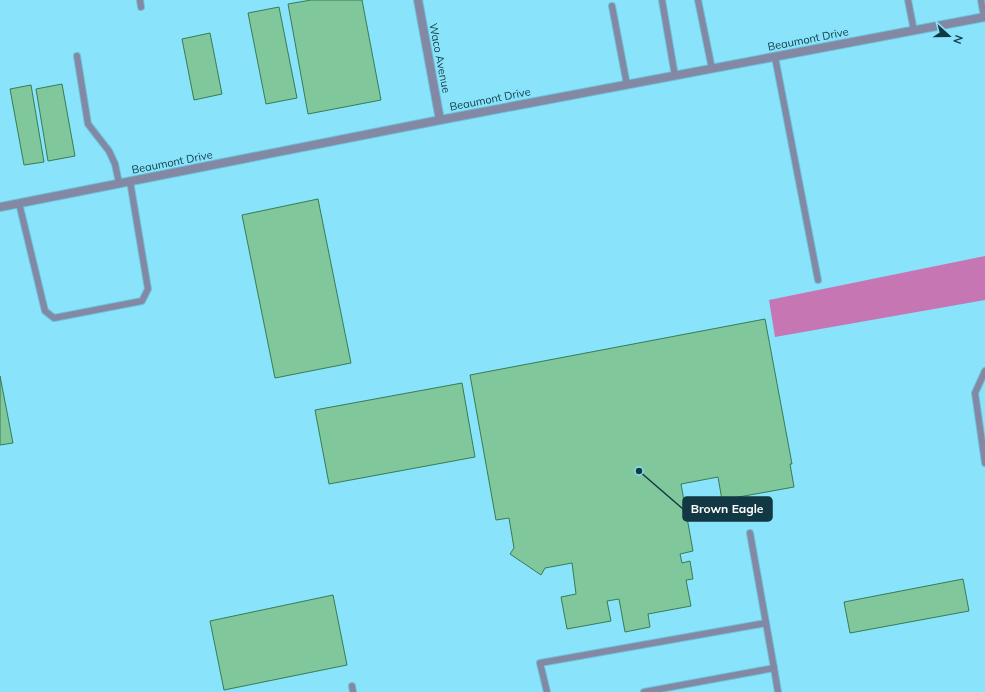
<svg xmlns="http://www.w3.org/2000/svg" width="985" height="692" font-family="Mulish,sans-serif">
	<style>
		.forest { fill: #c677b3 }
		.building { fill: #81c79c; stroke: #377c55 }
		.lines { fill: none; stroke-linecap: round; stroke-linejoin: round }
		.lane-casing { stroke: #70c1d6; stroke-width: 8 }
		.street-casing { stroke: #70c1d6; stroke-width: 10 }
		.lane { stroke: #8388a4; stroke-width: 6 }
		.street { stroke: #8388a4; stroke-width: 8 }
		.labels { text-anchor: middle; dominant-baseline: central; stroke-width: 3; stroke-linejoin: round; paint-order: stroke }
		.street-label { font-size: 11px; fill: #123943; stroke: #88e3fb }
		.leader { fill: none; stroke: #123943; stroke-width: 1.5 }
		.callout-dot { fill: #123943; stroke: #88e3fb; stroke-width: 1.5 }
		.callout { fill: #123943; stroke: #123943; stroke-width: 1.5 }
		.callout-label { font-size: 12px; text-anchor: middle; font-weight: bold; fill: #fff }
	</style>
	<rect width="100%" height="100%" fill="#88e3fb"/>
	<!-- forest -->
	<polygon class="forest" points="985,256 985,300 775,337 769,300"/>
	<!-- building -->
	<g class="building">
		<polygon points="311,0 362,0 381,100 308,114 288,4"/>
		<polygon points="279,7 297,98 266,104 248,13"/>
		<polygon points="210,33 222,94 194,100 182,39"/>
		<polygon points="62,84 75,156 48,161 36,89"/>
		<polygon points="31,85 44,162 24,165 10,89"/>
		<polygon points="318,199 351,363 275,378 242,215"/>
		<polygon points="765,319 792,464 790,464 794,487 722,500 718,477 681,484 693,551 680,554 682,563 690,561 693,579 686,580 691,606 648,614 650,627 625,632 619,599 607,601 611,621 567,629 561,597 576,594 572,563 545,568 541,575 510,554 514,548 509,518 496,520 470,375"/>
		<polygon points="0,376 13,443 0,445"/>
		<polygon points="462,383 475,457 329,484 315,410"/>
		<polygon points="963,579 969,611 850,633 844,602"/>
		<polygon points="333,595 347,665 224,690 210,621"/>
	</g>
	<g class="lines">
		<!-- lane casing -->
		<g class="lane-casing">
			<g id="lane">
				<polyline points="140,0 141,7"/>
				<polyline points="662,0 675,76"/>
				<polyline points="698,0 712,69"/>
				<polyline points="908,0 914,31"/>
				<polyline points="981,0 984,17"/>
				<polyline points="612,6 627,85"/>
				<polyline points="77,56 88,124 109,151 115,164 119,183"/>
				<polyline points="775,57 818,280"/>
				<polyline points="19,203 45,311 54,318 142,301 148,289 130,181"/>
				<polyline points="985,371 975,393 985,463"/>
				<polyline points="750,533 774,668"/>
				<polyline points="352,686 353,692"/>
				<polyline points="547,692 540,663 766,623"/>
				<polyline points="644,692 774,668 778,692"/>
			</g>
		</g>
		<!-- street casing -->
		<g class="street-casing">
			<g id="street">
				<polyline points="418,0 440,120"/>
				<polyline points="0,207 440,120 985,17"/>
			</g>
		</g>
		<!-- lane -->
		<use href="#lane" class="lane"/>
		<!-- street -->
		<use href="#street" class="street"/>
	</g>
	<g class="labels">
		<!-- street labels -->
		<g class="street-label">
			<text transform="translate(808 39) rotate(-11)">Beaumont Drive</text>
			<text transform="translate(440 58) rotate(79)">Waco Avenue</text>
			<text transform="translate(490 99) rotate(-11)">Beaumont Drive</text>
			<text transform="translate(172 162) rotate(-11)">Beaumont Drive</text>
		</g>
	</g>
	<!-- callouts -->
	<path class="leader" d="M639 471L683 509"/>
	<circle class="callout-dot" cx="639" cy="471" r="4"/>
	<rect class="callout" x="683" y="497" width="89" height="24" rx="4"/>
	<g class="callout-label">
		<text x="727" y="513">Brown Eagle</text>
	</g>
	<!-- north arrow -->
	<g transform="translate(949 36) rotate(111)" stroke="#88e3fb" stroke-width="3" paint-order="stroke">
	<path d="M0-3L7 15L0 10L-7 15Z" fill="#123943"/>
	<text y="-6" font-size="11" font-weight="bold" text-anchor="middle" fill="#123943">N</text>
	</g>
</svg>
